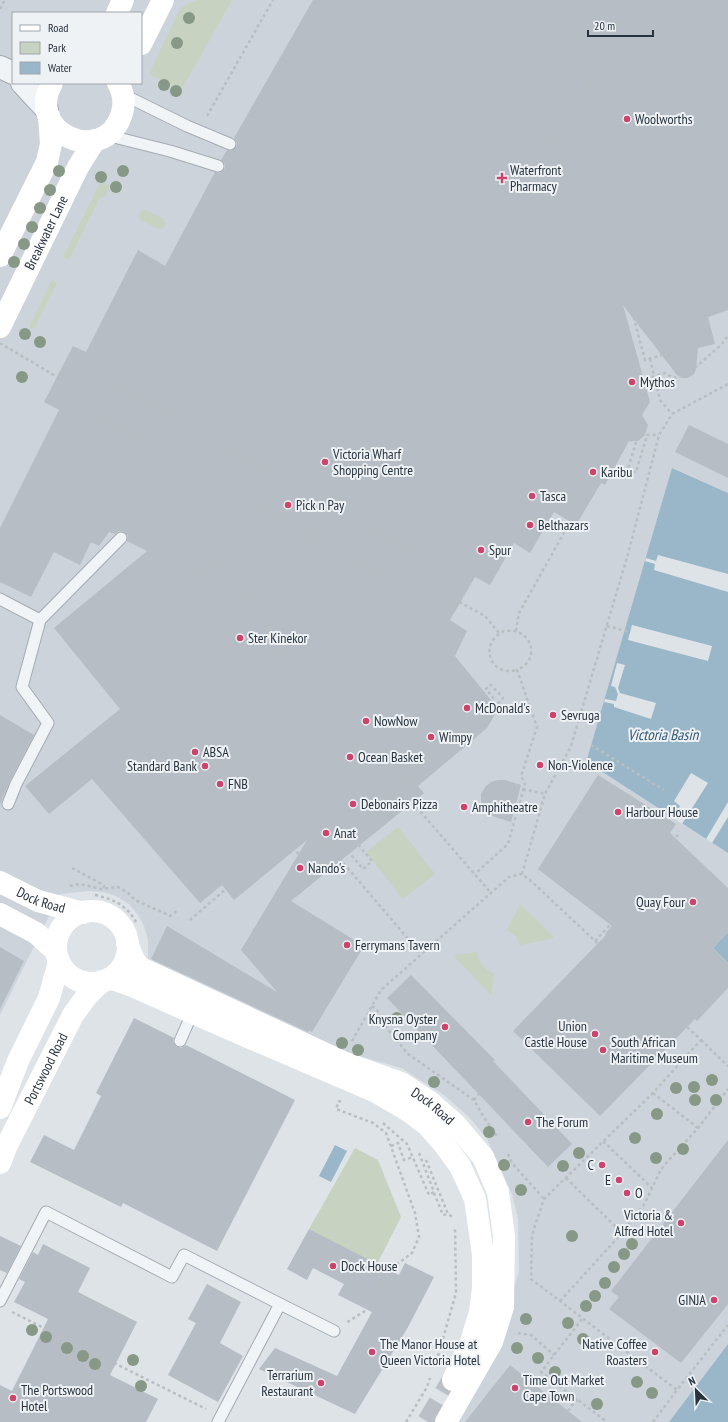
<svg xmlns="http://www.w3.org/2000/svg" width="728" height="1422" font-family="'PT Sans Narrow',sans-serif">
	<style>
		.built { fill: #ccd3da; fill-rule: evenodd }
		.green { fill: #c7d2c0 }
		.water { fill: #99b7c8 }
		.pier { fill: #dee3e8 }
		.building { fill: #b6bdc4 }
		.lines { fill: none; stroke-linecap: round; stroke-linejoin: round }
		.secondary-tunnel { stroke: #bac0c6; stroke-width: 22; stroke-dasharray: 22 11; stroke-linecap: butt }
		.lane-casing { stroke: #a4abb2; stroke-width: 13 }
		.street-casing { stroke: #a4abb2; stroke-width: 24 }
		.path { stroke: #b9bec2; stroke-width: 2.5; stroke-dasharray: 3 3; stroke-linecap: butt }
		.lane { stroke: #f1f4f6; stroke-width: 11 }
		.street { stroke: #f1f4f6; stroke-width: 22 }
		.secondary { stroke: #fff; stroke-width: 22 }
		.path-bridge { stroke: #b9bec2; stroke-width: 2.5; stroke-dasharray: 3 3; stroke-linecap: butt }
		.tree { fill: #889886 }
		.poi-dot { fill: #cc446c; stroke: #eef2f5; stroke-width: 1.5 }
		.labels { text-anchor: middle; dominant-baseline: central; stroke-width: 4; stroke-linejoin: round; paint-order: stroke }
		.poi-label { font-size: 14px; fill: #28333e; stroke: #eef2f5; text-anchor: start }
		.street-label { font-size: 14px; fill: #28333e; stroke: #eef2f5 }
		.water-label { font-size: 15px; font-style: italic; fill: #325872; stroke: #eef2f5 }
	</style>
	<rect width="100%" height="100%" fill="#dee3e8"/>
	<!-- built -->
	<path class="built" d="M0,0h728v493l-55,-25 -86,291 14,12 127,82v79l-15,16 15,15v381l-59,78h-215l56,-120 9,-31 -1,-52 -6,-25 -25,-55 -17,-21 -26,-23 -43,-27 -95,-27 -158,-80v-21l-4,-14 -6,-11 -9,-11 -13,-8 -13,-4 -14,-1 -29,3 -60,121zM13,13h128v70h-128z"/>
	<!-- green -->
	<g class="green">
		<polygon points="199,0 232,0 181,90 149,74 180,9 189,3"/>
		<polygon points="101,181 110,186 105,197 100,197 69,260 63,257"/>
		<path d="M145,210l18,8 3,6 -4,5 -6,-1 -16,-9c-1,-5 0,-8 5,-9z"/>
		<polygon points="52,280 57,283 34,329 29,327"/>
		<polygon points="398,827 435,874 403,899 366,852"/>
		<polygon points="520,904 555,938 520,945 515,935 507,930"/>
		<path d="M477,952c2,12 7,17 17,22l-3,21 -38,-40z"/>
		<polygon points="355,1148 378,1160 401,1217 377,1264 309,1229"/>
	</g>
	<!-- water -->
	<g class="water">
		<polygon points="672,468 728,493 728,853 601,771 587,759"/>
		<polygon points="728,932 728,963 713,948"/>
		<polygon points="335,1145 347,1151 331,1182 319,1176"/>
		<polygon points="728,1344 728,1422 669,1422"/>
	</g>
	<!-- pier -->
	<g class="pier">
		<polygon points="658,555 728,574 728,592 654,570 655,564 645,561 646,558 656,561"/>
		<polygon points="632,625 712,646 708,661 628,640"/>
		<polygon points="617,663 625,665 618,688 620,693 656,703 651,719 614,707 614,704 604,702 605,699 616,701 618,694 615,687 611,686"/>
		<polygon points="691,773 708,783 682,824 673,818 680,806 674,801"/>
		<polygon points="728,802 728,817 712,843 706,839"/>
	</g>
	<!-- building -->
	<g class="building">
		<polygon points="313,0 728,0 728,310 708,317 715,344 698,348 696,369 694,374 688,378 682,378 677,375 623,305 650,402 642,415 648,425 645,435 638,441 629,441 605,485 601,483 576,525 554,512 530,553 514,543 490,585 475,577 450,620 467,631 455,656 495,705 497,711 487,728 418,786 424,793 291,901 364,946 312,1032 309,1030 308,1032 151,959 167,926 277,992 241,950 307,840 234,900 222,885 200,903 92,779 49,814 25,786 120,709 54,628 147,551 127,541 128,536 122,531 119,531 115,534 109,532 99,546 91,542 80,565 54,552 31,597 0,582 0,528 59,410 44,402 73,346 86,352 138,250 165,266 215,172 220,173 225,168 225,164 221,160 227,150 231,151 236,147 237,143 234,138"/>
		<polygon points="689,425 728,444 728,478 675,452"/>
		<polygon points="0,715 34,735 10,781 0,804"/>
		<polygon points="598,775 676,824 670,833 728,888 728,932 713,948 728,963 728,988 697,1021 695,1019 600,1116 513,1031 606,935 605,934 612,926 538,869"/>
		<polygon points="498,780 505,780 521,785 511,822 495,817 488,814 483,808 481,801 481,794 485,787 491,782"/>
		<polygon points="0,947 24,961 0,1009"/>
		<polygon points="411,975 495,1060 493,1061 572,1144 548,1167 387,998"/>
		<polygon points="134,1018 174,1038 173,1042 177,1047 181,1048 186,1045 295,1100 217,1251 123,1203 121,1207 30,1162 44,1135 74,1150 101,1096 96,1093"/>
		<polygon points="728,1140 728,1304 681,1363 609,1309 619,1297 611,1291"/>
		<polygon points="309,1229 399,1275 405,1263 434,1277 407,1329 355,1414 259,1369 275,1348 337,1376 372,1312 338,1295 344,1284 313,1268 307,1280 287,1269"/>
		<polygon points="0,1236 21,1246 7,1273 0,1270"/>
		<polygon points="43,1244 90,1268 78,1292 137,1322 110,1375 158,1399 146,1422 0,1422 0,1385 12,1391 48,1319 14,1302 25,1282 19,1279 33,1252 38,1255"/>
		<polygon points="207,1284 241,1302 220,1343 243,1356 218,1402 168,1375 196,1323 188,1319"/>
		<polygon points="510,1365 582,1422 465,1422"/>
	</g>
	<g class="lines">
		<!-- secondary-tunnel -->
		<polyline class="secondary-tunnel" points="428,1422 453,1380"/>
		<!-- lane casing -->
		<g class="lane-casing">
			<g id="lane">
				<polyline points="122,94 187,126 230,144"/>
				<polyline points="106,135 170,151 218,166"/>
				<polyline points="0,599 40,620"/>
				<polyline points="8,804 16,784 48,723 22,687 40,620 121,538"/>
				<polyline points="180,1041 194,1009"/>
				<polyline points="0,1301 46,1212 172,1277 184,1255 280,1304 218,1422"/>
				<polyline points="280,1304 334,1331"/>
			</g>
		</g>
		<!-- street casing -->
		<g class="street-casing">
			<g id="street">
				<polyline points="0,67 13,73"/>
				<polyline points="22,83 47,110"/>
			</g>
		</g>
		<!-- path -->
		<g class="path">
			<polyline points="543,0 593,166 645,360 666,354 590,83 564,0"/>
			<polyline points="0,9 5,0"/>
			<polyline points="207,116 273,0"/>
			<polyline points="650,359 660,400 672,414"/>
			<polygon points="75,363 332,506 464,583 447,611 59,394"/>
			<polyline points="59,373 67,378"/>
			<polyline points="619,434 636,443 627,471 636,472 647,435 659,435"/>
			<polyline points="170,539 200,575 215,562 243,595 412,802 491,893"/>
			<polyline points="243,595 314,536 538,145 582,131"/>
			<path d="M454,599l31,17 14,17c29,-12 46,25 18,37l20,57 -16,49 4,8 -17,60 -33,30"/>
			<polyline points="607,626 630,632"/>
			<polyline points="270,628 354,559"/>
			<polyline points="516,631 519,613 644,390 642,380 665,373 674,378 689,373 721,345 728,336"/>
			<path d="M499,634c-20,15 -6,43 18,36"/>
			<polyline points="591,745 664,790"/>
			<polyline points="223,767 189,727 285,647"/>
			<polyline points="523,789 545,794"/>
			<polyline points="285,838 306,863 502,700 503,698 491,685 489,685 486,689 495,700"/>
			<polyline points="328,845 421,954"/>
			<polyline points="72,868 100,883 104,886 104,889"/>
			<polyline points="522,874 545,794 571,746 628,554 659,435 672,414 728,384"/>
			<polyline points="70,886 80,884 101,889 118,887 128,893 135,900 166,914 170,916 177,911"/>
			<path d="M95,895c19,4 33,11 42,29"/>
			<polyline points="190,920 315,812 363,869 372,861 346,830"/>
			<polyline points="595,941 610,925 680,832"/>
			<polyline points="372,1006 377,1010 389,1031 408,1054 474,1100 483,1116 498,1138"/>
			<polyline points="701,1040 728,1066"/>
			<polyline points="352,1041 381,990 509,877 522,874 531,881 701,1040 653,1093 544,1199 532,1235 531,1279 677,1390 728,1325"/>
			<polyline points="653,1093 698,1128"/>
			<polyline points="474,1100 479,1094"/>
			<polyline points="341,1102 339,1101 336,1109 373,1123 386,1133 415,1213 419,1237 412,1253 388,1271 368,1309 346,1323"/>
			<polyline points="383,1123 407,1144 429,1195 434,1192 419,1153 422,1153"/>
			<polyline points="603,1141 652,1188"/>
			<polyline points="391,1146 398,1143 404,1160 413,1157"/>
			<polyline points="508,1154 512,1163 544,1199"/>
			<polyline points="426,1160 448,1214 454,1218"/>
			<polyline points="566,1178 622,1233"/>
			<polyline points="434,1193 443,1215 448,1214"/>
			<polyline points="560,1301 622,1233 645,1203 661,1169 698,1128 728,1089"/>
			<polyline points="12,1312 206,1409"/>
			<polyline points="582,1319 541,1372 607,1422"/>
			<polyline points="518,1333 531,1335 554,1355"/>
			<polyline points="438,1356 456,1293 455,1227"/>
			<polyline points="568,1411 577,1399"/>
			<polyline points="406,1422 427,1387 430,1378"/>
			<polyline points="653,1422 677,1390"/>
		</g>
		<!-- lane -->
		<use href="#lane" class="lane"/>
		<!-- street -->
		<use href="#street" class="street"/>
		<!-- secondary -->
		<g class="secondary">
			<polyline points="117,13 123,0"/>
			<polyline points="141,44 163,0"/>
			<path d="M52,83c-28,50 51,84 69,33 4,-11 3,-23 -3,-33"/>
			<polyline points="0,256 47,162 51,144 49,116"/>
			<path id="s1" d="M0,327l78,-160 17,-27"/>
			<path id="s2" d="M0,882l38,19 45,12"/>
			<circle cx="92" cy="947" r="36"/>
			<polyline points="0,914 36,933 56,951"/>
			<path id="s3" d="M127,943l7,17 5,7 204,95 58,21 29,19 26,23 27,32 15,35 6,44 -1,71 -11,35 -46,80"/>
			<polyline points="110,978 130,985 227,1028 376,1092 407,1110 427,1125 443,1143 460,1166 475,1199 483,1255 483,1288 480,1312 471,1342 453,1380"/>
			<polyline points="0,1108 18,1061 49,998 59,962"/>
			<path id="s4" d="M0,1163l7,-18 66,-130 13,-18 16,-16"/>
		</g>
		<!-- path-bridge -->
		<polyline class="path-bridge" points="0,343 57,377"/>
	</g>
	<!-- trees -->
	<g class="tree">
		<circle cx="189" cy="18" r="6"/>
		<circle cx="177" cy="43" r="6"/>
		<circle cx="164" cy="85" r="6"/>
		<circle cx="176" cy="91" r="6"/>
		<circle cx="59" cy="171" r="6"/>
		<circle cx="123" cy="171" r="6"/>
		<circle cx="101" cy="177" r="6"/>
		<circle cx="116" cy="187" r="6"/>
		<circle cx="50" cy="190" r="6"/>
		<circle cx="40" cy="208" r="6"/>
		<circle cx="32" cy="227" r="6"/>
		<circle cx="24" cy="244" r="6"/>
		<circle cx="14" cy="262" r="6"/>
		<circle cx="25" cy="334" r="6"/>
		<circle cx="40" cy="342" r="6"/>
		<circle cx="22" cy="377" r="6"/>
		<circle cx="397" cy="1018" r="6"/>
		<circle cx="342" cy="1043" r="6"/>
		<circle cx="358" cy="1050" r="6"/>
		<circle cx="712" cy="1080" r="6"/>
		<circle cx="434" cy="1082" r="6"/>
		<circle cx="694" cy="1087" r="6"/>
		<circle cx="676" cy="1088" r="6"/>
		<circle cx="695" cy="1100" r="6"/>
		<circle cx="716" cy="1100" r="6"/>
		<circle cx="657" cy="1114" r="6"/>
		<circle cx="489" cy="1132" r="6"/>
		<circle cx="635" cy="1138" r="6"/>
		<circle cx="683" cy="1149" r="6"/>
		<circle cx="579" cy="1153" r="6"/>
		<circle cx="656" cy="1158" r="6"/>
		<circle cx="504" cy="1165" r="6"/>
		<circle cx="563" cy="1166" r="6"/>
		<circle cx="521" cy="1190" r="6"/>
		<circle cx="572" cy="1236" r="6"/>
		<circle cx="632" cy="1244" r="6"/>
		<circle cx="624" cy="1254" r="6"/>
		<circle cx="614" cy="1267" r="6"/>
		<circle cx="605" cy="1283" r="6"/>
		<circle cx="595" cy="1296" r="6"/>
		<circle cx="586" cy="1306" r="6"/>
		<circle cx="526" cy="1319" r="6"/>
		<circle cx="568" cy="1323" r="6"/>
		<circle cx="32" cy="1330" r="6"/>
		<circle cx="46" cy="1337" r="6"/>
		<circle cx="583" cy="1339" r="6"/>
		<circle cx="67" cy="1348" r="6"/>
		<circle cx="517" cy="1348" r="6"/>
		<circle cx="83" cy="1356" r="6"/>
		<circle cx="538" cy="1358" r="6"/>
		<circle cx="133" cy="1360" r="6"/>
		<circle cx="95" cy="1364" r="6"/>
		<circle cx="555" cy="1372" r="6"/>
		<circle cx="637" cy="1382" r="6"/>
		<circle cx="141" cy="1386" r="6"/>
		<circle cx="652" cy="1393" r="6"/>
		<circle cx="597" cy="1404" r="6"/>
	</g>
	<!-- markers -->
	<g class="poi-dot">
		<circle cx="627" cy="119" r="4"/>
		<path d="M500 172h4v4h4v4h-4v4h-4v-4h-4v-4h4z"/>
		<circle cx="632" cy="382" r="4"/>
		<circle cx="325" cy="462" r="4"/>
		<circle cx="593" cy="472" r="4"/>
		<circle cx="532" cy="496" r="4"/>
		<circle cx="288" cy="505" r="4"/>
		<circle cx="530" cy="525" r="4"/>
		<circle cx="481" cy="550" r="4"/>
		<circle cx="240" cy="638" r="4"/>
		<circle cx="467" cy="708" r="4"/>
		<circle cx="553" cy="715" r="4"/>
		<circle cx="366" cy="721" r="4"/>
		<circle cx="431" cy="737" r="4"/>
		<circle cx="195" cy="752" r="4"/>
		<circle cx="350" cy="757" r="4"/>
		<circle cx="540" cy="765" r="4"/>
		<circle cx="205" cy="766" r="4"/>
		<circle cx="220" cy="784" r="4"/>
		<circle cx="353" cy="804" r="4"/>
		<circle cx="464" cy="807" r="4"/>
		<circle cx="618" cy="812" r="4"/>
		<circle cx="326" cy="833" r="4"/>
		<circle cx="300" cy="868" r="4"/>
		<circle cx="693" cy="902" r="4"/>
		<circle cx="347" cy="945" r="4"/>
		<circle cx="445" cy="1027" r="4"/>
		<circle cx="595" cy="1034" r="4"/>
		<circle cx="603" cy="1050" r="4"/>
		<circle cx="528" cy="1122" r="4"/>
		<circle cx="602" cy="1165" r="4"/>
		<circle cx="619" cy="1180" r="4"/>
		<circle cx="627" cy="1193" r="4"/>
		<circle cx="681" cy="1223" r="4"/>
		<circle cx="333" cy="1266" r="4"/>
		<circle cx="714" cy="1300" r="4"/>
		<circle cx="372" cy="1352" r="4"/>
		<circle cx="655" cy="1352" r="4"/>
		<circle cx="321" cy="1383" r="4"/>
		<circle cx="515" cy="1388" r="4"/>
		<circle cx="13" cy="1398" r="4"/>
	</g>
	<g class="labels">
		<!-- poi labels -->
		<g class="poi-label">
			<text x="635" y="119">Woolworths</text>
			<text x="510" y="170">Waterfront<tspan x="510" dy="16">Pharmacy</tspan></text>
			<text x="640" y="382">Mythos</text>
			<text x="333" y="454">Victoria Wharf<tspan x="333" dy="16">Shopping Centre</tspan></text>
			<text x="601" y="472">Karibu</text>
			<text x="540" y="496">Tasca</text>
			<text x="296" y="505">Pick n Pay</text>
			<text x="538" y="525">Belthazars</text>
			<text x="489" y="550">Spur</text>
			<text x="248" y="638">Ster Kinekor</text>
			<text x="475" y="708">McDonald's</text>
			<text x="561" y="715">Sevruga</text>
			<text x="374" y="721">NowNow</text>
			<text x="439" y="737">Wimpy</text>
			<text x="203" y="752">ABSA</text>
			<text x="358" y="757">Ocean Basket</text>
			<text x="548" y="765">Non-Violence</text>
			<text x="197" y="766" text-anchor="end">Standard Bank</text>
			<text x="228" y="784">FNB</text>
			<text x="361" y="804">Debonairs Pizza</text>
			<text x="472" y="807">Amphitheatre</text>
			<text x="626" y="812">Harbour House</text>
			<text x="334" y="833">Anat</text>
			<text x="308" y="868">Nando's</text>
			<text x="685" y="902" text-anchor="end">Quay Four</text>
			<text x="355" y="945">Ferrymans Tavern</text>
			<text x="437" y="1019" text-anchor="end">Knysna Oyster<tspan x="437" dy="16">Company</tspan></text>
			<text x="587" y="1026" text-anchor="end">Union<tspan x="587" dy="16">Castle House</tspan></text>
			<text x="611" y="1042">South African<tspan x="611" dy="16">Maritime Museum</tspan></text>
			<text x="536" y="1122">The Forum</text>
			<text x="594" y="1165" text-anchor="end">C</text>
			<text x="611" y="1180" text-anchor="end">E</text>
			<text x="635" y="1193">O</text>
			<text x="673" y="1215" text-anchor="end">Victoria &amp;<tspan x="673" dy="16">Alfred Hotel</tspan></text>
			<text x="341" y="1266">Dock House</text>
			<text x="706" y="1300" text-anchor="end">GINJA</text>
			<text x="380" y="1344">The Manor House at<tspan x="380" dy="16">Queen Victoria Hotel</tspan></text>
			<text x="647" y="1344" text-anchor="end">Native Coffee<tspan x="647" dy="16">Roasters</tspan></text>
			<text x="313" y="1375" text-anchor="end">Terrarium<tspan x="313" dy="16">Restaurant</tspan></text>
			<text x="523" y="1380">Time Out Market<tspan x="523" dy="16">Cape Town</tspan></text>
			<text x="21" y="1390">The Portswood<tspan x="21" dy="16">Hotel</tspan></text>
		</g>
		<!-- street labels -->
		<g class="street-label">
			<text stroke="none"><textPath href="#s1" startOffset="105">Breakwater Lane</textPath></text>
			<text stroke="none"><textPath href="#s2" startOffset="45">Dock Road</textPath></text>
			<text stroke="none"><textPath href="#s4" startOffset="105">Portswood Road</textPath></text>
			<text stroke="none"><textPath href="#s3" startOffset="353">Dock Road</textPath></text>
		</g>
		<!-- water labels -->
		<g class="water-label">
			<text x="663" y="734">Victoria Basin</text>
		</g>
	</g>
	<!-- legend -->
	<rect x="12" y="12" width="130" height="72" fill="#eef2f5" stroke="#9fa6ac"/>
	<rect x="20" y="25" width="20" height="6" fill="#ffffff" stroke="#9fa6ac"/>
	<text x="48" y="32" font-size="12" fill="#28333e">Road</text>
	<rect x="20" y="42" width="20" height="12" fill="#c7d2c0" stroke="#9fa6ac"/>
	<text x="48" y="52" font-size="12" fill="#28333e">Park</text>
	<rect x="20" y="62" width="20" height="12" fill="#99b7c8" stroke="#9fa6ac"/>
	<text x="48" y="72" font-size="12" fill="#28333e">Water</text>
	<!-- north arrow -->
	<g transform="translate(696 1390) rotate(336)" stroke="#eef2f5" stroke-width="3" paint-order="stroke">
	<path d="M0-3L7 15L0 10L-7 15Z" fill="#28333e"/>
	<text y="-6" font-size="11" font-weight="bold" text-anchor="middle" fill="#28333e">N</text>
	</g>
	<!-- scale -->
	<path d="M588 30v6h65v-6" fill="none" stroke="#28333e" stroke-width="2"/>
	<text x="594" y="30" font-size="12" fill="#28333e" stroke="#eef2f5" stroke-width="3" paint-order="stroke">20 m</text>
</svg>
